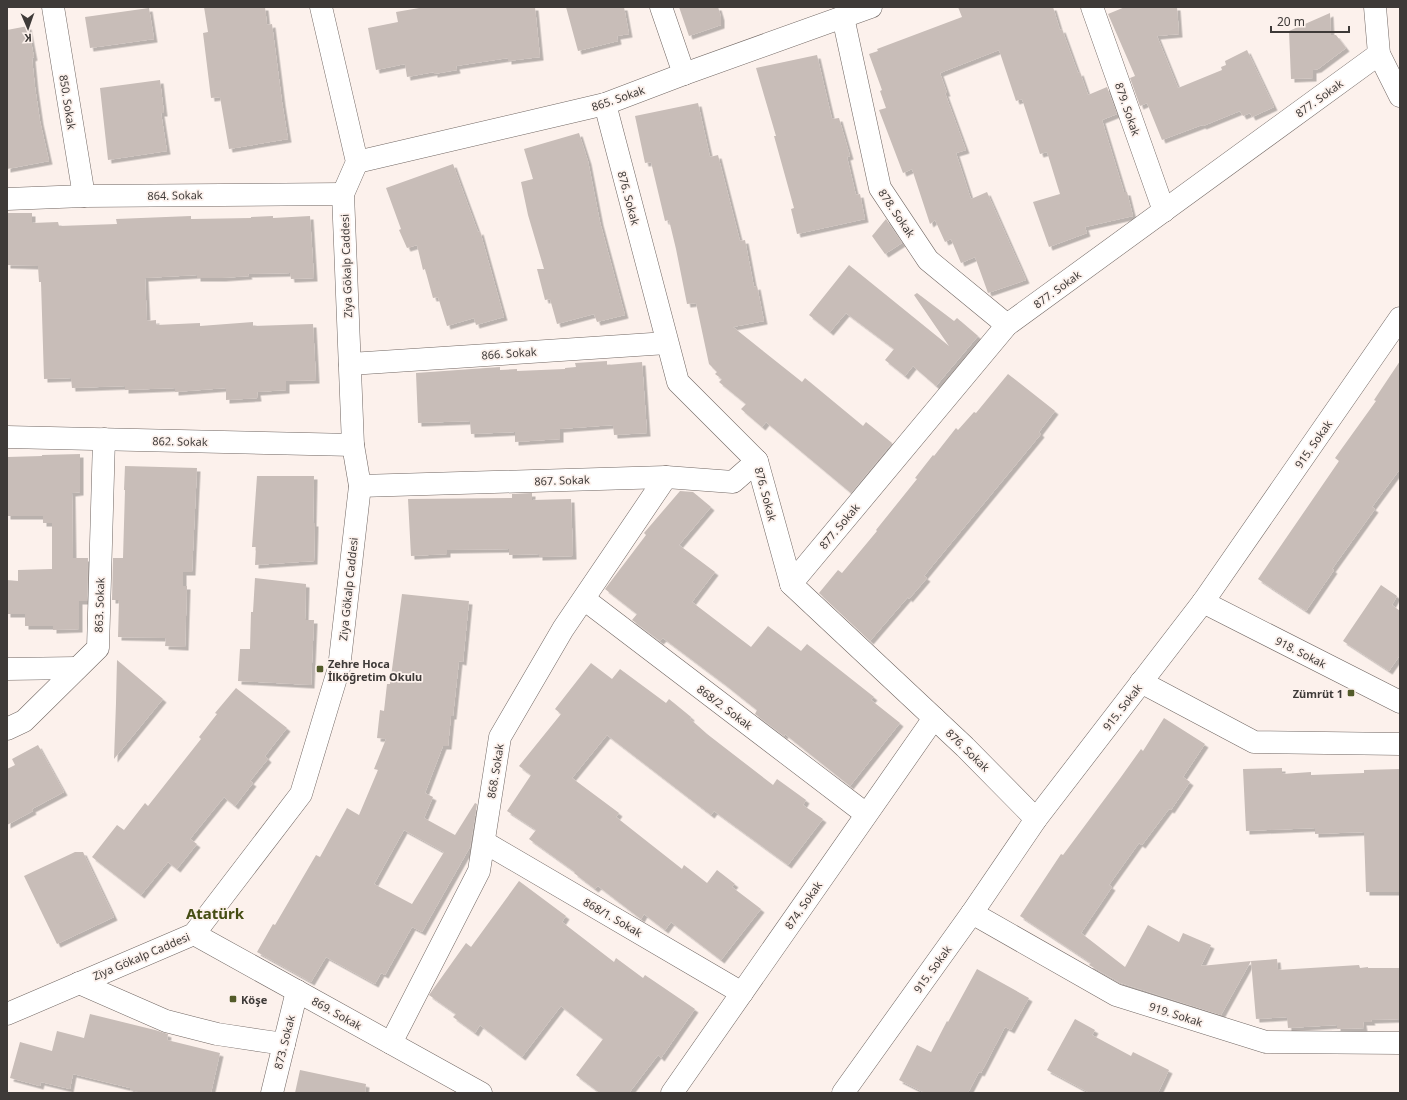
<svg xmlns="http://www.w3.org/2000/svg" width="1407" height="1100" font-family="'Noto Sans',sans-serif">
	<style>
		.building { fill: #c8bdb8; fill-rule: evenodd; filter: url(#shadow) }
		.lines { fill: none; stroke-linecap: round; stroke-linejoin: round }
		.street-casing { stroke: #716763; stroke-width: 23 }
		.secondary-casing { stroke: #716763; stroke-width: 23 }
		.street { stroke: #fff; stroke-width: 22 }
		.secondary { stroke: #fff; stroke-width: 22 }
		.poi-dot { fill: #535b29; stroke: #fcf1ec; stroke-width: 1.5 }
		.labels { text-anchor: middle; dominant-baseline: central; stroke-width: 3.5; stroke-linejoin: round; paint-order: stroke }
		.street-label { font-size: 11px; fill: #3e3a38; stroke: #fcf1ec }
		.poi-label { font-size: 11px; font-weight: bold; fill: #3e3a38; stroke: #fcf1ec; text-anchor: start }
		.district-label { font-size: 15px; font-weight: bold; fill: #454d13; stroke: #fcf1ec }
	</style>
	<defs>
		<filter id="shadow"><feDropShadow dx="3.5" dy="3.5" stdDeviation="0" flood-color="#0004"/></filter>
	</defs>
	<rect width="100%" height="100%" fill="#fcf1ec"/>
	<!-- building -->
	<g class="building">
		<polygon points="204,7 265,7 267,25 272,24 282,102 288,139 229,149 220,97 211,98 203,33 208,32"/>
		<polygon points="425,7 535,7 540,57 508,61 508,58 456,66 457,70 434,74 434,72 407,77 405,64 376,70 368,28 398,22 396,12"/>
		<polygon points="566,7 624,7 629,34 617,36 618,41 578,51"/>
		<polygon points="679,7 718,7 721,17 721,25 689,36"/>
		<polygon points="958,7 1053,7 1060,30 1062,29 1078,73 1080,72 1088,95 1107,87 1117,114 1102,120 1124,192 1127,192 1133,216 1085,227 1087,233 1049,247 1033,202 1060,194 1047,152 1040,154 1022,99 1016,101 999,50 940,73 947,93 945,93 966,150 956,153 971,199 987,192 1026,280 988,293 975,257 961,263 951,239 945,242 935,220 930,224 912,169 903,173 879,110 886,108 880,91 882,90 869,54 878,51 877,49 962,17"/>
		<polygon points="1125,7 1177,7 1179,34 1157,36 1178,88 1222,70 1221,67 1226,65 1225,61 1247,50 1274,107 1252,117 1250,113 1243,116 1240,111 1203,126 1202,125 1162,140 1147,103 1140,106 1130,78 1135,76 1108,14"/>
		<polygon points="149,8 154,39 90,48 85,17"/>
		<polygon points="1330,13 1331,35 1336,35 1346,48 1318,69 1313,70 1313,78 1291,79 1289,31"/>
		<polygon points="28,26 34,57 32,58 35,87 40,121 49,161 7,169 7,30"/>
		<polygon points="817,55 832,119 839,118 850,156 847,157 856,195 860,194 865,219 797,234 791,209 794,208 774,136 776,136 756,68"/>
		<polygon points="160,80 164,113 161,113 167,151 108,160 100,88"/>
		<polygon points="698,103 710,157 718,155 740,241 745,240 754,287 757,286 764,321 733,327 802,382 805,378 863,426 866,422 892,443 851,493 766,422 762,427 741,409 746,404 719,382 722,379 715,374 717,372 709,364 696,303 687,304 676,249 669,220 665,221 651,162 645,163 635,116"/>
		<polygon points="579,133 588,161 600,222 625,315 597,322 594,314 557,324 550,299 545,300 537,269 544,269 528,215 521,182 533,179 524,149"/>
		<polygon points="453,164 478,232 480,231 504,317 476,325 474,318 447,326 438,297 433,298 425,269 423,270 417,245 407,248 399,230 401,229 386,188"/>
		<polygon points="7,213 32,213 32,223 58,222 59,226 117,224 116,219 191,216 191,219 251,218 251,217 273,216 273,218 310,216 314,278 291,279 290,273 248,274 249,276 222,278 197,278 197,275 145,278 147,321 156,320 156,325 200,323 200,326 253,322 253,326 313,324 316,380 286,381 286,390 257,392 258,398 226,400 226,388 175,392 175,388 125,390 125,386 72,388 71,378 44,379 41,282 39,282 38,266 7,265"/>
		<polygon points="886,219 902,243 885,254 872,236"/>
		<polygon points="849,265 949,346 914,295 917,293 954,321 957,318 978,336 936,386 913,366 905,376 885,360 894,349 846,313 830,332 809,315"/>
		<polygon points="607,361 607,365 642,362 647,433 614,435 613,425 560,429 560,439 515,442 515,432 471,434 470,421 418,423 416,373 500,367 500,370 517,369 517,371 565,369 565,368 576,367 575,363"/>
		<polygon points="1400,361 1400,469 1372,507 1375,509 1332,569 1334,570 1306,611 1258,579 1339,461 1335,458 1376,401 1374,400"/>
		<polygon points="1008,374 1055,411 1039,432 1041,434 924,576 927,578 909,599 908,597 870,641 819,593 838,570 842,573 877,531 876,530 917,479 915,478 933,455 934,456 956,428 958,430 974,412 976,413"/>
		<polygon points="80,454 80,492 72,493 73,558 88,558 87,601 79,601 79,629 53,630 53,626 25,626 25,614 7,614 7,580 18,581 18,570 52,569 52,523 43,523 43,516 7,516 7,457 42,456 42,455"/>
		<polygon points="125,466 197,468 192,572 183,572 183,586 187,586 185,647 165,646 166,638 118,637 119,600 112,600 113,558 123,558 125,490 124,490"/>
		<polygon points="257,476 314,476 313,523 315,523 314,561 255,565 256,547 252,547"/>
		<polygon points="680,491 693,492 711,507 679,545 715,572 692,602 751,647 768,626 801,651 807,644 874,697 871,700 900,723 850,786 785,734 784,736 755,714 757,710 723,683 663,638 660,641 632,620 637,614 605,589 646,535 644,533"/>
		<polygon points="532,493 532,500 571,499 573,556 539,557 539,554 509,555 509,549 447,550 447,554 411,556 408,499 512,498 512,494"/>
		<polygon points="255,578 306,584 305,620 314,620 311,685 238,681 240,649 250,649 251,612 253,612"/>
		<polygon points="1381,585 1397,596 1392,605 1400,611 1400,655 1389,671 1343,641"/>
		<path d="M402,594l67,7 -6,61 -4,-1 -6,55h-2l-3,30h-5l-18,47 8,4 -9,21 31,17 20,-32 2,1 -7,43 -48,85 -10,-5 -27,48 -4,-2 -6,11 -49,-27 -15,25 -54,-30 16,-28 2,1 41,-70 4,2 27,-49 12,7 19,-45 -4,-1 12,-30 -9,-1 3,-28 4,1 3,-27h3zM404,830l40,22 -32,52 -38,-20z"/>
		<polygon points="117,660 163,699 114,759 116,703"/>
		<polygon points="591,663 612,679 620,669 666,703 669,699 691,717 690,719 707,734 773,785 777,779 806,800 803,805 823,819 788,865 714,811 711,815 607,735 572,778 619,813 616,817 682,869 684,865 707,883 717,870 735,884 732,887 761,909 721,960 671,922 665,930 644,914 641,919 598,886 595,889 574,873 575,872 529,839 536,830 507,811 531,775 519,766 561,714 555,709"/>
		<polygon points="236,688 287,728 265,756 268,759 250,781 253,783 235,806 224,797 190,839 197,844 177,869 168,862 141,895 92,857 117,825 124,830 145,803 148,806 201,739 199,737 217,714 215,713"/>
		<polygon points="1164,718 1205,744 1183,777 1190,782 1171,810 1169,809 1142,845 1139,843 1109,885 1112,887 1081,933 1125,967 1148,925 1179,942 1183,933 1211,945 1201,966 1251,961 1221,1015 1121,983 1089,965 1091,963 1020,916 1061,854 1063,855 1121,777 1141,749 1143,751"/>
		<polygon points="38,745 64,792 32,809 33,811 7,825 7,769 15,765 12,759"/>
		<polygon points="1282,768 1282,774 1311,772 1311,775 1364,773 1364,770 1400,769 1400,892 1366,892 1364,832 1315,834 1315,828 1246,831 1243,769"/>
		<polygon points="75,852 83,852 114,917 57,944 24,876"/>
		<polygon points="519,881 566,916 562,922 614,962 616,958 643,978 645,975 695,1009 661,1058 658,1055 629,1093 600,1093 576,1075 603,1039 561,1006 522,1057 480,1025 475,1033 453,1017 456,1014 429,995 466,943 471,947"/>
		<polygon points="1277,959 1278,970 1359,965 1360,968 1368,967 1368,968 1400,968 1400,1019 1371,1020 1372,1022 1363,1022 1364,1028 1337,1029 1337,1025 1288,1028 1287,1017 1256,1019 1251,961"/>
		<polygon points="977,969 1029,998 1011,1030 1005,1027 981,1073 979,1072 968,1093 925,1093 899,1080 917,1045 931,1052 947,1021 948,1022"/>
		<polygon points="90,1014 155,1030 168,1034 167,1040 220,1053 211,1093 143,1093 130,1090 130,1088 73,1074 70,1089 41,1082 40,1086 10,1078 20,1042 52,1051 57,1031 84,1038"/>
		<polygon points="1075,1019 1095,1030 1092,1035 1131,1056 1133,1052 1169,1070 1158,1093 1090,1093 1047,1070"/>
		<polygon points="300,1070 366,1084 365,1093 295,1093"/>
	</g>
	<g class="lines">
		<!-- street casing -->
		<g class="street-casing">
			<g id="street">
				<polyline points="53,7 84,196"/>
				<polyline points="661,7 684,74"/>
				<polyline points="1092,7 1164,211"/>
				<polyline points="1375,7 1379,54 1400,96"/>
				<polyline points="843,17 880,188 928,260 1007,325"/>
				<polyline points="605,104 678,382 757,461 791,584 965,747 1036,819"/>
				<polyline points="357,162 605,104 684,74 871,7"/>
				<polyline points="7,199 84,196 343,194"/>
				<polyline points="350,364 667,343"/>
				<polyline points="7,437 353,445"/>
				<polyline points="360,486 666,477 733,482 757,461"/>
				<polyline points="791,584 1007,325 1379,54"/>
				<polyline points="584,599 866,814"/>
				<polyline points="1203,602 1400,702"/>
				<polyline points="7,669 77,668"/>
				<polyline points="1141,682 1254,742 1400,744"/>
				<polyline points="7,729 24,721 98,648 104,439"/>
				<polyline points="484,842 742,993"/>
				<polyline points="972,913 1116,995 1266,1042 1400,1043"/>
				<polyline points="79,983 166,1021 217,1034 284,1044"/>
				<polyline points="391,1043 479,871 500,737 563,629 666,477"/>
				<polyline points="272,1093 297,991"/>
				<polyline points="672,1093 934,718"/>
				<polyline points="843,1093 972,913 1036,819 1203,602 1400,318"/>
			</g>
		</g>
		<!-- secondary casing -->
		<g class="secondary-casing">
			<g id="secondary">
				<polyline points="194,934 481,1093"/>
				<polyline points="7,1014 194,934 301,794 339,668 360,486 353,445 343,194 357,162 321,7"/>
			</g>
		</g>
		<!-- street -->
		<use href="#street" class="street"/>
		<!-- secondary -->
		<use href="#secondary" class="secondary"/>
	</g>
	<!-- markers -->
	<g class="poi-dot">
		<rect x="316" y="665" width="8" height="8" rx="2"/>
		<rect x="1347" y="689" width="8" height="8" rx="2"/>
		<rect x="229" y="995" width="8" height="8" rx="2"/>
	</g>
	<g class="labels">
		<!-- street labels -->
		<g class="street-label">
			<text transform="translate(618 98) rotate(-19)">865. Sokak</text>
			<text transform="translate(1319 98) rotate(-36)">877. Sokak</text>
			<text transform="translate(68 102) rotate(81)">850. Sokak</text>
			<text transform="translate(1128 109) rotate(71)">879. Sokak</text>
			<text transform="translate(175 195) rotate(-1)">864. Sokak</text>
			<text transform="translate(629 198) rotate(75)">876. Sokak</text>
			<text transform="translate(897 213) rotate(56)">878. Sokak</text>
			<text transform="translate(346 266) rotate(-92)">Ziya Gökalp Caddesi</text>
			<text transform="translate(1057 289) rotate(-36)">877. Sokak</text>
			<text transform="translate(509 353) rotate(-4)">866. Sokak</text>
			<text transform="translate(180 441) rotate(1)">862. Sokak</text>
			<text transform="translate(1313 444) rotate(-55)">915. Sokak</text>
			<text transform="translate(562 480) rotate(-2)">867. Sokak</text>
			<text transform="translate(766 494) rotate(75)">876. Sokak</text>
			<text transform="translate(839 526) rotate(-50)">877. Sokak</text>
			<text transform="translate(348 589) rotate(-84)">Ziya Gökalp Caddesi</text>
			<text transform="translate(99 605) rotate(-88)">863. Sokak</text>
			<text transform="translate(1301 652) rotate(27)">918. Sokak</text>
			<text transform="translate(725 707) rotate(37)">868/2. Sokak</text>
			<text transform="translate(1122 707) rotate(-52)">915. Sokak</text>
			<text transform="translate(968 750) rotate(44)">876. Sokak</text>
			<text transform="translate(495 771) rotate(-81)">868. Sokak</text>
			<text transform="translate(803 905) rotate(-55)">874. Sokak</text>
			<text transform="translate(613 917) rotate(30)">868/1. Sokak</text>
			<text transform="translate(141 956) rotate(-23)">Ziya Gökalp Caddesi</text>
			<text transform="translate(932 969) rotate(-54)">915. Sokak</text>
			<text transform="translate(337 1013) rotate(29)">869. Sokak</text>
			<text transform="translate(1176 1014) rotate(18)">919. Sokak</text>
			<text transform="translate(284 1042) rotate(-76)">873. Sokak</text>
		</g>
		<!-- poi labels -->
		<g class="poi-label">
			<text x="328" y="663">Zehre Hoca<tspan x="328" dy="13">İlköğretim Okulu</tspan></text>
			<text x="1343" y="693" text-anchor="end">Zümrüt 1</text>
			<text x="241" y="999">Köşe</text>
		</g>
		<!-- district labels -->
		<g class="district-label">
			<text x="215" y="913">Atatürk</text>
		</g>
	</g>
	<!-- border -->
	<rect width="1407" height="1100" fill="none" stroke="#3e3a38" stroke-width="16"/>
	<!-- north arrow -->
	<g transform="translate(28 28) rotate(178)" stroke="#fcf1ec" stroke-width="3" paint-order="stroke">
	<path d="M0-3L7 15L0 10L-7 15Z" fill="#3e3a38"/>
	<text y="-6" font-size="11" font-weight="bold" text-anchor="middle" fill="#3e3a38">K</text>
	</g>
	<!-- scale -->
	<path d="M1271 26v6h78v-6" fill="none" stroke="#3e3a38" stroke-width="2"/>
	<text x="1277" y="26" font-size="12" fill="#3e3a38" stroke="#fcf1ec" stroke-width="3" paint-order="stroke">20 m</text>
</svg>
